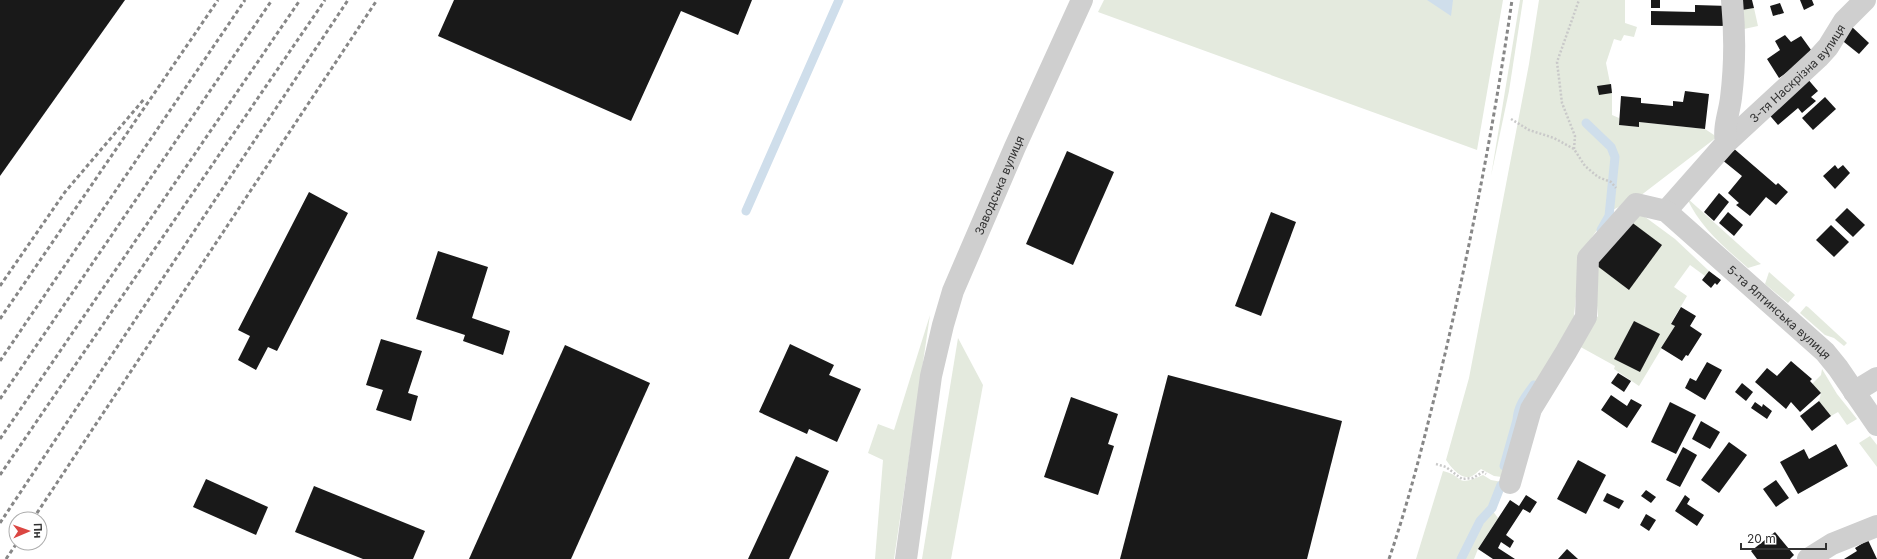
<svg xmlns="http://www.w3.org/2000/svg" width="1877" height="559" font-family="Inter,sans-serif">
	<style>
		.green { fill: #e4eade }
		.water { fill: #cfdeeb }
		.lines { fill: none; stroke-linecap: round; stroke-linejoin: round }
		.stream { stroke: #cfdeeb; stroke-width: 9 }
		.building { fill: #191919 }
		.path { stroke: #c9c9c9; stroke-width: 2.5; stroke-dasharray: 2 2; stroke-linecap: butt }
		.minor { stroke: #cfcfcf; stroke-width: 22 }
		.rail { stroke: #878787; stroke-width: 3; stroke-dasharray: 4 3; stroke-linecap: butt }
		.labels { text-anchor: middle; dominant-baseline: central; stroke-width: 4; stroke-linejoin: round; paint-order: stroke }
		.street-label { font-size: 12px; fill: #323232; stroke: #fff }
	</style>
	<rect width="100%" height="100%" fill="#fff"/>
	<!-- green -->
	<g class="green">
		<polygon points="1104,0 1503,0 1477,150 1098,12"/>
		<polygon points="1520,0 1523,0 1509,91 1491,176"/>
		<path d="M1539,0h86v23l12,4 -3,10 -10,-2 -3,6 -7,-2 -8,24 6,30v22l7,3v7l20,2v-5l66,7 12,8 -77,59 -29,15 -19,26 -13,29 -7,70 -70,141 -8,-1 -13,-7c-3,2 -7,7 -11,8 -10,2 -19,-10 -24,-17l23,-82 60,-314z"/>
		<polygon points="1754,8 1758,26 1744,29 1742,10"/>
		<path d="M1687,198l70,63 4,3 -13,4c-23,-20 -49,-42 -61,-70z"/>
		<polygon points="1637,211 1675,239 1709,271 1705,276 1690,265 1674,287 1687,296 1671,323 1675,326 1639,386 1614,369 1615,366 1577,345 1598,316 1593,263"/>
		<polygon points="1769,272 1795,295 1788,303 1765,284"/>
		<polygon points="1806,306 1808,307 1847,343 1844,346 1834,338 1825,335 1800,313"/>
		<polygon points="930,315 894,559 875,559 883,460 868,453 878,424 894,430"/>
		<polygon points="958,338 983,385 951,559 922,559"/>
		<polygon points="1822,369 1837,394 1857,419 1847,425 1838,412 1831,416 1819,401 1821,393 1812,384 1821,375"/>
		<polygon points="1870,436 1877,445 1877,467 1859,443"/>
		<path d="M1443,471c23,5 10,17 40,4l8,5 11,2 -2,10 -8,18 6,8 -20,31 -4,10h-58z"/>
	</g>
	<!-- water -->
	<polygon class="water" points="1427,0 1453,0 1451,16"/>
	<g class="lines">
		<!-- stream -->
		<g class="stream">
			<polyline points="1586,123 1611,147 1615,157 1609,216 1601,230"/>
			<polyline points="746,211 839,0"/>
			<path d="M1504,466l13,-46c1,-15 9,-24 17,-35"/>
			<polyline points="1461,559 1480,521 1492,508 1501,485"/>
		</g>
	</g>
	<!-- building -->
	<g class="building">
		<polygon points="0,0 125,0 0,176"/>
		<polygon points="454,0 752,0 738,35 681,11 631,121 438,36"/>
		<rect x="1651" y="0" width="9" height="8"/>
		<polygon points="1743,0 1752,0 1754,8 1742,10 1740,1"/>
		<polygon points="1800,0 1812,0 1814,5 1804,10"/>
		<polygon points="1780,3 1784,13 1773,16 1770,6"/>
		<polygon points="1695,5 1729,6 1728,26 1651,25 1651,11 1695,12"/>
		<polygon points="1851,26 1869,43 1859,54 1839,38"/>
		<polygon points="1785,35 1791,42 1801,36 1814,54 1779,78 1767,59 1780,50 1775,41"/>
		<polygon points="1806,77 1818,91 1811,97 1816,101 1802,113 1798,108 1778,125 1766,111"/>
		<polygon points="1611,84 1612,93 1599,95 1597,86"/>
		<polygon points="1685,91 1709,94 1705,129 1639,122 1639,127 1619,125 1621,96 1641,98 1641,103 1673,106 1673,101 1683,102"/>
		<polygon points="1825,97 1836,109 1813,130 1802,118"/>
		<polygon points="1732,147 1776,185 1778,183 1788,192 1776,205 1766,197 1750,216 1736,205 1739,203 1728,193 1742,176 1721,159"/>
		<polygon points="1067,151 1114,172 1073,265 1026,244"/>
		<polygon points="1835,165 1838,169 1843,165 1850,173 1835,189 1823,176"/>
		<polygon points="309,192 348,213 277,351 268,347 256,370 238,360 250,336 238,330"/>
		<polygon points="1719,193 1729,202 1714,221 1704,212"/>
		<polygon points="1847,208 1865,225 1853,237 1835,220"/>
		<polygon points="1271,212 1296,222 1261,316 1235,306"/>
		<polygon points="1728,212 1743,225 1734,236 1719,223"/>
		<polygon points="1630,221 1662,245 1629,290 1596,265"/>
		<polygon points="1831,225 1849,242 1834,257 1816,240"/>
		<polygon points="438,251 488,267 472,318 510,331 503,355 463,341 465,335 416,319"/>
		<polygon points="1709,271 1721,280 1717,285 1715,283 1711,288 1702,280"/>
		<polygon points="1681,307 1696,316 1690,326 1702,334 1688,356 1686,355 1682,361 1661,348 1675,326 1671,324"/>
		<polygon points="1634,321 1660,334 1640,372 1614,359"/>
		<polygon points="381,339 422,351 408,393 418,396 411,421 376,410 383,390 366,385"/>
		<polygon points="790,344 834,365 829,375 861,389 837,442 809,429 807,434 759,412"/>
		<polygon points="565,345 650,383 571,559 469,559"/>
		<polygon points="1791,361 1812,379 1810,381 1821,393 1800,412 1791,402 1786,409 1755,382 1767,368 1777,376"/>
		<polygon points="1707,362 1722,370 1705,400 1685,388 1690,378 1696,381"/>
		<polygon points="1618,373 1631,381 1624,392 1611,383"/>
		<polygon points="1168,375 1342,421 1307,559 1120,559"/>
		<polygon points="1742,383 1753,392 1746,401 1735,392"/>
		<polygon points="1611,395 1627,406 1631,399 1642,405 1627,428 1601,410"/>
		<polygon points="1071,397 1118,414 1108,444 1114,446 1098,495 1044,477"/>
		<polygon points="1819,401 1831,416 1812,431 1800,416"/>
		<polygon points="1670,402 1696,415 1676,454 1651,442"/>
		<polygon points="1755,402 1762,407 1763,404 1772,411 1767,419 1751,408"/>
		<polygon points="1701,421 1720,432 1710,449 1692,439"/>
		<polygon points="1729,442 1747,455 1719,493 1701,480"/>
		<polygon points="1836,444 1848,466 1798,494 1780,462 1804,449 1809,459"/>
		<polygon points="1683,447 1697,455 1680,487 1666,480"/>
		<polygon points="796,456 829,471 789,559 748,559"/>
		<polygon points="1578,460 1606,475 1586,514 1557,499"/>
		<polygon points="206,479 268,507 256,535 193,507"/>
		<polygon points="1776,480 1789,498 1776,507 1763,489"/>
		<polygon points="314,486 425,531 413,559 363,559 295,532"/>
		<polygon points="1646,490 1656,497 1651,503 1641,496"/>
		<polygon points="1607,493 1624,501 1619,509 1603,501"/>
		<polygon points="1526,495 1537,502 1530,513 1523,509 1506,535 1514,541 1510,548 1501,542 1498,548 1515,559 1493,559 1478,549 1510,500 1519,506"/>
		<polygon points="1685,495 1690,499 1687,504 1704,515 1697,526 1675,511"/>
		<polygon points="1646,514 1656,520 1649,531 1640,525"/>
		<polygon points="1775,532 1794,555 1790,559 1757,559 1751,551"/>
		<polygon points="1868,540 1877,559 1844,559 1857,551 1855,548"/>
		<polygon points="1567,549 1578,559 1558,559"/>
	</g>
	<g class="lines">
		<!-- path -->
		<g class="path">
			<polyline points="1511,119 1529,130 1554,138 1574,149 1585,166 1598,177 1611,182 1616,188"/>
			<polyline points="1574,149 1575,136 1562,103 1557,62 1579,0"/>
			<polyline points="1436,464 1446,467 1462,479 1473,478 1483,472 1486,474"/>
		</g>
		<!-- minor -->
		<g class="minor">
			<path id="s1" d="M1726,143l92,-85 10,-11 16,-26 21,-21"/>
			<path d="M1666,211l60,-68c-3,-16 3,-29 5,-45 4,-32 4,-66 1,-98"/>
			<polyline points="1854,392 1877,378"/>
			<path id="s2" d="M1510,483l21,-74 35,-57 20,-35 2,-59 48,-54 30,7 159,141 13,16 39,57"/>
			<path id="s3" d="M906,559l25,-183 12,-51 10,-34 62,-144 67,-147"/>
			<polyline points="1808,559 1832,544 1877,526"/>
		</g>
		<!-- rail -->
		<g class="rail">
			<polyline points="0,286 65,192 145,98"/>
			<polyline points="0,319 218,0"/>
			<polyline points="0,361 245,0"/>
			<polyline points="0,399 272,0"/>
			<polyline points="0,439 300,0"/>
			<polyline points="0,475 325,0"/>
			<polyline points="33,519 377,0"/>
			<polyline points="0,523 348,0"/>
			<polyline points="6,559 17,543"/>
			<path d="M1389,559c23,-67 39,-136 56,-205 27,-117 50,-235 67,-354"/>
		</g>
	</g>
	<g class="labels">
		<!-- street labels -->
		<g class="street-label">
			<text stroke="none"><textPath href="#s1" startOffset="100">3-тя Наскрізна вулиця</textPath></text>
			<text stroke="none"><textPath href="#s3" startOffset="388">Заводська вулиця</textPath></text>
			<text stroke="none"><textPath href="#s2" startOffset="498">5-та Ялтинська вулиця</textPath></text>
		</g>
	</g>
	<!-- north arrow -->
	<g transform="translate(28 531) rotate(88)"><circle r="19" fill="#ffffff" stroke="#adadad"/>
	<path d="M0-3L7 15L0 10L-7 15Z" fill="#db4642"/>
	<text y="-6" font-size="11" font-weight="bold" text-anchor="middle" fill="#323232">Пн</text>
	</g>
	<!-- scale -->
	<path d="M1741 543v6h85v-6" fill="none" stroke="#323232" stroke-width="2"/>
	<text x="1747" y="543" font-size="12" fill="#323232" stroke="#ffffff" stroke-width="3" paint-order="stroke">20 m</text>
</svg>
